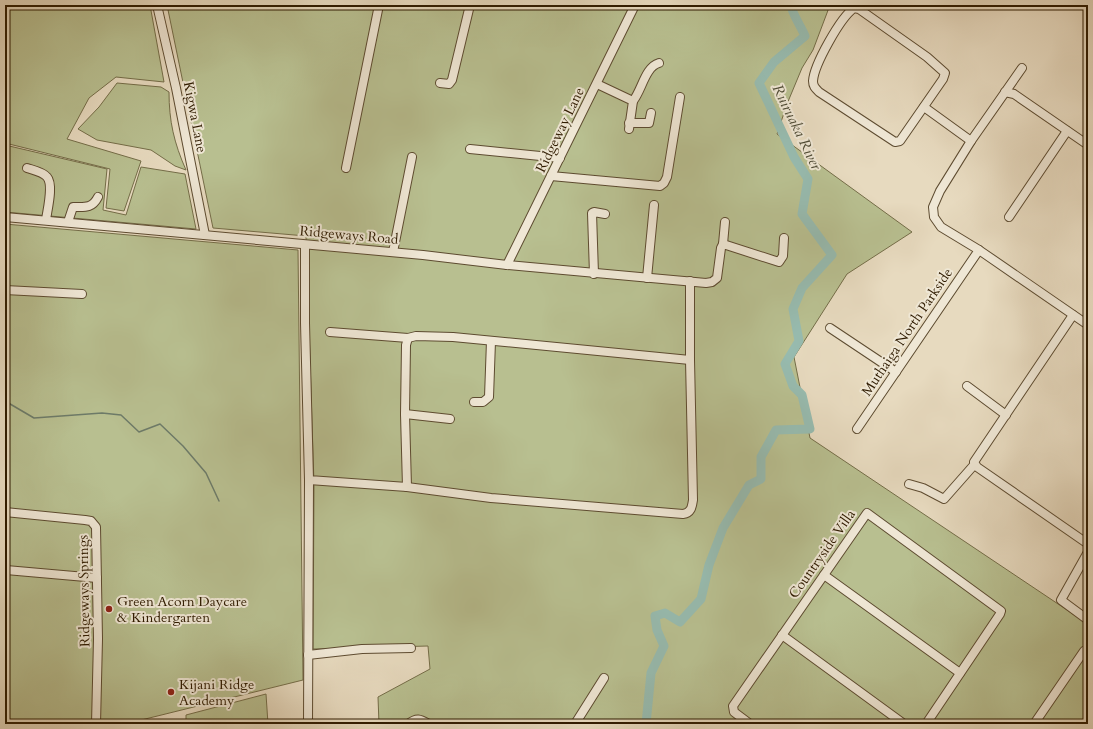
<svg xmlns="http://www.w3.org/2000/svg" width="1093" height="729" font-family="Cardo,serif">
	<style>
		.green { fill: #b8bf90; stroke: #746d48 }
		.lines { fill: none; stroke-linecap: round; stroke-linejoin: round }
		.stream { stroke: #6d7b69; stroke-width: 1.5 }
		.river { stroke: #97bbaf; stroke-width: 9 }
		.minor-casing { stroke: #5d4b30; stroke-width: 10 }
		.minor { stroke: #efe7d5; stroke-width: 8 }
		.poi-dot { fill: #8f2418; stroke: #efe7d5; stroke-width: 1.5 }
		.labels { text-anchor: middle; dominant-baseline: central; stroke-width: 4; stroke-linejoin: round; paint-order: stroke }
		.street-label { font-size: 14px; fill: #2f1b00; stroke: #efe7d5 }
		.poi-label { font-size: 14px; fill: #2f1b00; stroke: #efe7d5; text-anchor: start }
		.water-label { font-size: 15px; font-style: italic; fill: #4e4b35; stroke: #efe7d5 }
	</style>
	<rect width="100%" height="100%" fill="#e7dabf"/>
	<filter id="stains"><feTurbulence type="fractalNoise" baseFrequency=".005" numOctaves="4"/><feColorMatrix values="0 0 0 0 .2 0 0 0 0 .09 0 0 0 0 .02 0 0 0 .5 -.17"/></filter>
	<radialGradient id="worn" r=".72"><stop offset=".6" stop-color="#630" stop-opacity="0"/><stop offset="1" stop-color="#630" stop-opacity=".3"/></radialGradient>
	<!-- green -->
	<g class="green">
		<polygon points="5,5 150,5 164,82 116,77 89,98 67,139 141,161 124,211 106,208 110,169 5,143"/>
		<polygon points="167,5 830,5 813,50 802,68 787,104 777,134 912,232 847,274 794,357 810,438 1088,624 1088,724 379,724 378,697 430,669 428,646 313,649 314,484 306,236 213,228"/>
		<path d="M117,83l44,4 8,5c0,29 5,51 17,78l-11,-4 -24,-16 -54,-10 -19,-11 21,-22z"/>
		<polygon points="5,145 107,169 103,210 126,215 141,167 185,174 196,229 5,212"/>
		<polygon points="5,224 298,250 303,680 125,724 5,724"/>
		<polygon points="266,694 268,724 186,724 186,715"/>
	</g>
	<g class="lines">
		<!-- stream -->
		<polyline class="stream" points="5,401 34,418 102,413 121,415 139,432 160,424 183,446 206,473 219,501"/>
		<!-- river -->
		<path class="river" d="M646,724l5,-51 13,-27 -7,-16 -2,-14 10,-3 15,9 21,-23 8,-34 14,-37 26,-43 12,-6v-22l15,-27 34,-1 -8,-34 -9,-9 -8,-22 14,-23 -6,-32 9,-21 30,-33 -30,-41 6,-35 -14,-22 -35,-74 15,-21 31,-26c-3,-8 -14,-24 -14,-31"/>
		<!-- minor casing -->
		<g class="minor-casing">
			<g id="minor">
				<polyline points="157,5 176,88 205,235"/>
				<path d="M854,8l5,1 68,48 18,16 -2,6 -43,62 -5,1 -76,-50c-4,-4 -6,-6 -6,-11 1,-16 27,-63 41,-73z"/>
				<polyline points="1022,68 971,141 940,191 933,207 934,217 941,227 979,250 1088,325"/>
				<polyline points="440,83 449,84 452,80 470,5"/>
				<polyline points="597,84 633,101 629,129"/>
				<polyline points="1005,92 1014,94 1088,145"/>
				<path d="M633,101c9,-11 12,-34 26,-38"/>
				<polyline points="924,107 971,141"/>
				<polyline points="629,123 649,123 651,113"/>
				<polyline points="470,149 560,158"/>
				<path d="M27,168c6,2 16,4 20,9 7,8 0,34 -1,43"/>
				<polyline points="346,168 379,5"/>
				<polyline points="551,176 660,186 664,183 667,177 680,97"/>
				<polyline points="5,217 423,255 507,265 706,283 712,282 717,278 721,248 723,244 779,262 783,256 784,238"/>
				<polyline points="1009,217 1067,131"/>
				<path d="M68,222l5,-15c11,0 19,2 25,-10"/>
				<polyline points="723,244 725,222"/>
				<path d="M305,245v78l4,157 98,7 84,11 192,16c8,-1 9,-7 10,-14l-3,-140v-79"/>
				<polyline points="393,252 412,157"/>
				<polyline points="507,265 635,5"/>
				<polyline points="594,274 592,213 594,212 605,214"/>
				<polyline points="647,278 654,205"/>
				<polyline points="5,290 82,294"/>
				<polyline points="1073,315 974,462 977,467 1088,544"/>
				<polyline points="830,328 896,372"/>
				<polyline points="330,332 408,338 416,336 453,337 690,360"/>
				<polyline points="967,386 1006,415"/>
				<polyline points="474,402 483,402 489,397 491,341"/>
				<polyline points="405,414 450,419"/>
				<polyline points="857,429 979,250"/>
				<polyline points="909,484 923,488 944,499 974,465"/>
				<polyline points="407,487 405,414 406,345 408,338"/>
				<polyline points="5,512 85,520 91,521 96,527 98,639 96,724"/>
				<polyline points="1088,552 1061,600 1088,620"/>
				<polyline points="6,570 97,578"/>
				<polyline points="824,575 960,673"/>
				<polyline points="782,635 904,724"/>
				<polyline points="308,655 362,649 411,648"/>
				<polyline points="308,724 309,480"/>
				<path d="M408,724c9,-7 12,-5 21,0"/>
				<polyline points="575,724 604,678"/>
				<polyline points="750,724 734,712 733,706 867,513 1001,611 1000,614 926,724"/>
				<polyline points="1034,724 1084,651"/>
			</g>
		</g>
		<!-- minor -->
		<use href="#minor" class="minor"/>
	</g>
	<!-- markers -->
	<g class="poi-dot">
		<circle cx="109" cy="609" r="4"/>
		<circle cx="171" cy="692" r="4"/>
	</g>
	<g class="labels">
		<!-- street labels -->
		<g class="street-label">
			<text transform="translate(195 117) rotate(79)">Kigwa Lane</text>
			<text transform="translate(560 130) rotate(-64)">Ridgeway Lane</text>
			<text transform="translate(349 235) rotate(5)">Ridgeways Road</text>
			<text transform="translate(907 332) rotate(-56)">Muthaiga North Parkside</text>
			<text transform="translate(822 554) rotate(-55)">Countryside Villa</text>
			<text transform="translate(84 591) rotate(-91)">Ridgeways Springs</text>
		</g>
		<!-- poi labels -->
		<g class="poi-label">
			<text x="117" y="601">Green Acorn Daycare<tspan x="117" dy="16">&amp; Kindergarten</tspan></text>
			<text x="179" y="684">Kijani Ridge<tspan x="179" dy="16">Academy</tspan></text>
		</g>
		<!-- water labels -->
		<g class="water-label">
			<text transform="translate(797 127) rotate(64)">Ruiruaka River</text>
		</g>
	</g>
	<!-- margin -->
	<rect width="1093" height="729" fill="none" stroke="#e7dabf" stroke-width="20"/>
	<rect x="6" y="6" width="1081" height="717" fill="none" stroke="#2f1b00" stroke-width="2"/>
	<rect x="10" y="10" width="1073" height="709" fill="none" stroke="#2f1b00"/>
	<rect width="100%" height="100%" filter="url(#stains)"/>
	<rect width="100%" height="100%" fill="url(#worn)"/>
</svg>
